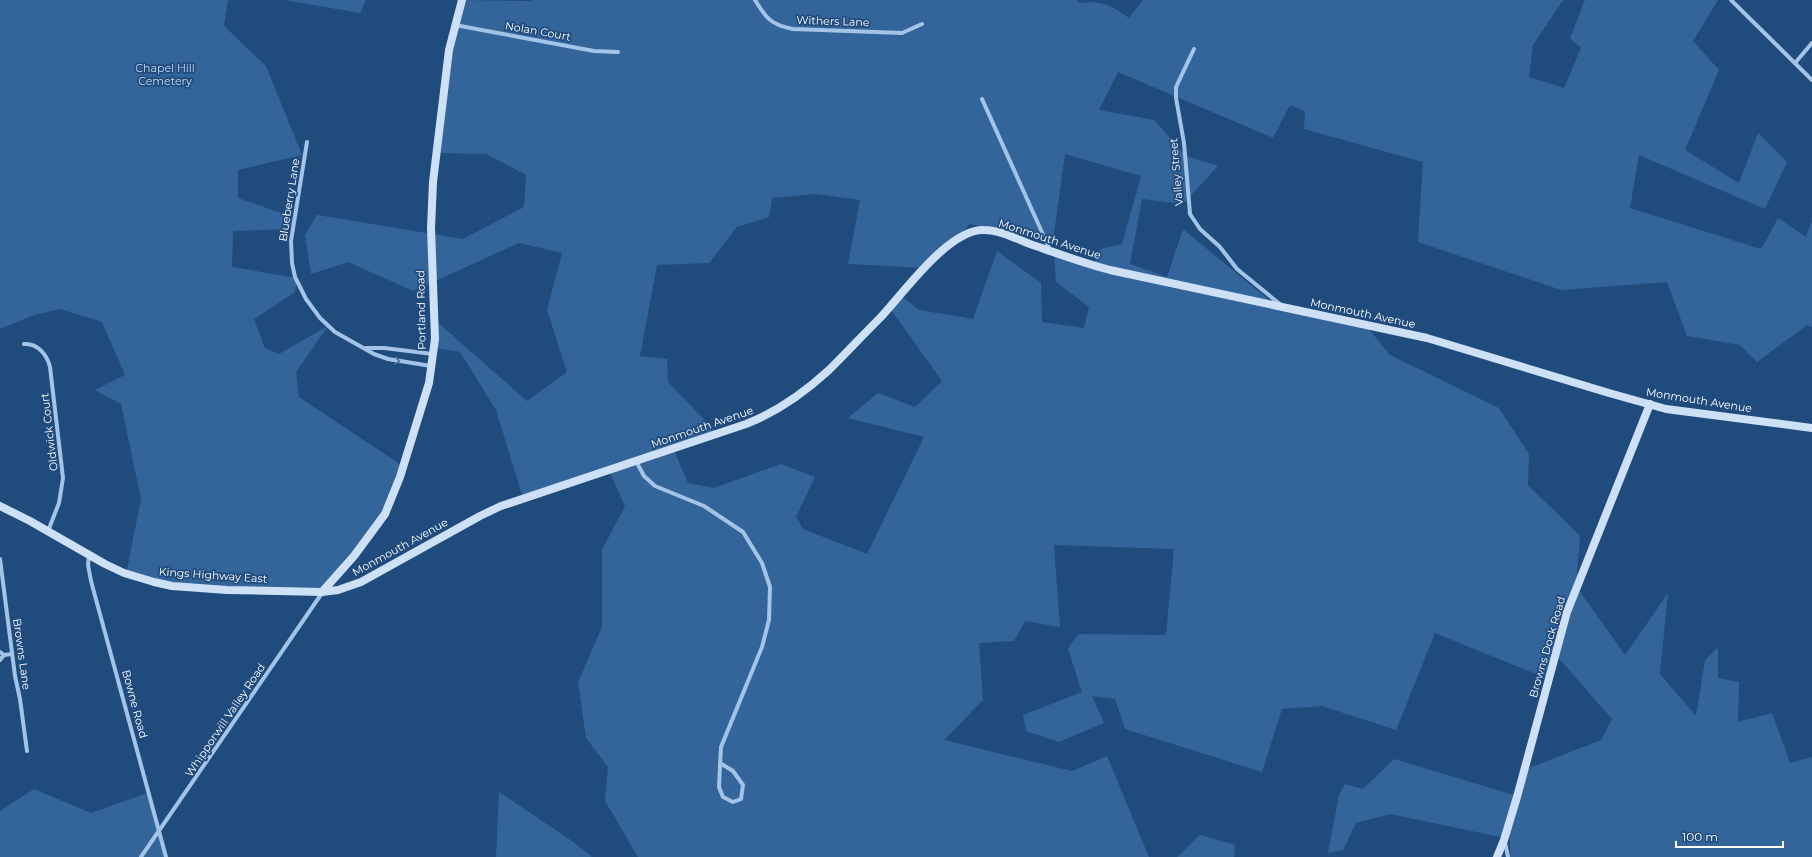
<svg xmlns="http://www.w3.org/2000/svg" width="1812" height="857" font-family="Montserrat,sans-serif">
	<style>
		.green { fill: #33659b; fill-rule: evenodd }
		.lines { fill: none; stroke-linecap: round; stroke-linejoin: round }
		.street { stroke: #a3c4e7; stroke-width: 4 }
		.secondary { stroke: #cde0f5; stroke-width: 8 }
		.oneway { stroke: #4e75a2 }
		.labels { text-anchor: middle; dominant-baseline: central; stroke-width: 3.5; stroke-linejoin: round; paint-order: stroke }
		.street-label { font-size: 11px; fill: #fff; stroke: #204b7d }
		.park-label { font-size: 11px; fill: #c6ddf5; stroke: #204b7d }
	</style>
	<rect width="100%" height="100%" fill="#204b7d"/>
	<!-- green -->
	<g class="green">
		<polygon points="0,0 228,0 224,26 266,66 302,155 238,170 238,198 295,218 291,229 233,231 232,267 297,278 295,292 254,319 265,348 279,354 328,326 296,372 299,397 406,468 383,521 322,590 180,587 126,575 141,499 121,404 95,390 125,375 102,322 60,309 34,315 0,329"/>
		<polygon points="284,0 366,0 360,13"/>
		<path d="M463,0l67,1 1,-1h546l3,3c22,-3 32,3 49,15l14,-18h420l-30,45 -4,32 35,11 17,-40 -11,-10 15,-38h133l-25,41 26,29 -34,80 54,33 19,-50 29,29 -22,47 -126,-54 -9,53 131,41 17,-31 28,19 6,-16v106l-5,-2 -50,37 -17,-17 -53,-9 -20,-54 -106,8 -143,-48 5,-80 -119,-33 1,-18 -15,-6 -17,33 -155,-66 -19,38 55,10 32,36 32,10 -35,38 -41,-5 -12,65 37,13 16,-48 92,76 89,18 26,32 109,53 30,46 -1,31 52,51 -4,50 49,69 43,-62 -8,81 36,42 9,-56 13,-13v31l21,4 -1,40 34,-9 18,50 22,-6v100h-302v-18l-120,-25 -34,9 -13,27 -15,3 11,-58 6,-11 18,5 31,-30 123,37 10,-27 74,-29 11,-21 -57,-65 -9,24 -111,-45 -39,97 -74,-24 -40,3 -20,63 -137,-43 -10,-30 -23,-3 12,27 -45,19 -33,-11 -3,-16 59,-23 -14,-43 10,-15 88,1 8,-86 -120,-4 6,82 -35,-6 -11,20 -35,2 4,57 -39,40 128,31 35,-15 42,101h-511l-33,-56 3,-34 -22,-29 -8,-56 24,-55v-77l23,-44 -16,-36 -86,28 -27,-88 -36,-58 -25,-4v-28l92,81 40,-29 -20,-62 15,-57 -43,-10 -106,48 -65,-29 -37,12 -6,-39 12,-20 146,24 61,-32 2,-32 -40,-21 -48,-1 13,-120zM1065,154l76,22 -19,68 -21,5 -7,15 -40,-12 2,30 33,25 -5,21 -42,-6 -1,-39 -44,-32 -24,68 -54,-9 -19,-15 -11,12 53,74 -27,26 -37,-14 -30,25 76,19 -57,117 -64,-25 -7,-12 19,-40 -34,-13 -67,24 -26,-5 -15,-35 44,-15 -49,-51 -1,-23 -27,-3 17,-91 52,-2 28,-36 32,-10 3,-19 43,-4 45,6 -12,64 78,4 44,-44 83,17z"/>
		<polygon points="34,789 91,813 150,792 168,857 0,857 0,811"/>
		<polygon points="499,792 572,841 592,857 496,857"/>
		<polygon points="1200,835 1235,845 1234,857 1177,857"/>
	</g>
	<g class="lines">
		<!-- street -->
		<g class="street">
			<path d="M755,0c11,18 16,25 38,29l109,4 20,-9"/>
			<polyline points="1731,0 1812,80"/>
			<polyline points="455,25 594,51 618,52"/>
			<polyline points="1194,49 1176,87 1176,98 1184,143 1190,214 1200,229 1220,247 1237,269 1281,305"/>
			<polyline points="1795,63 1812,43"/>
			<polyline points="982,99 1050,250"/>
			<polyline points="307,142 291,241 292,263 295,277 306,299 320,318 335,332 374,354 388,359 431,366"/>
			<path d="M24,344c14,-1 23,11 26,23l13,111 -4,25 -11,28"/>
			<polyline points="366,348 384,348 433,354"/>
			<polyline points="636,461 644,476 655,486 704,506 743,532 762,563 770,587 769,620 762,647 721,747 720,766 719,787 723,797 733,802 741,799 743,785 733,771 720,763"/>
			<polyline points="89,556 88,565 91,581 166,857"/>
			<polyline points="0,559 15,676 20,699 27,751"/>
			<polyline points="0,652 4,655 12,654"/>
			<polyline points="0,660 4,655"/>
			<polyline points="1505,842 1508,857"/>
			<polyline points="141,857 322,593"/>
		</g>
		<!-- secondary -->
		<g class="secondary">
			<path d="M0,506l30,15 75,43 19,9 30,9 18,4 55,4 95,2 16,-2 23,-8 119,-66 21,-10 245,-82c31,-12 59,-32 83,-54 17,-17 34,-35 51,-52 23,-24 68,-89 104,-88 15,0 31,8 46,14 26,9 53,19 80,26l317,68 182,55 57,16 146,19"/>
			<polyline points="322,592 354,556 385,514 400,477 429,383 435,339 431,228 433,182 449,50 462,0"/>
			<polyline points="1497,857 1504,840 1517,797 1567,612 1650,404"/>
		</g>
	</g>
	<!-- one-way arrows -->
	<defs><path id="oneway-chevron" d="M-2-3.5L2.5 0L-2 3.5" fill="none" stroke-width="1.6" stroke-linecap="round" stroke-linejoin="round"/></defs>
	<use class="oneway" href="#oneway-chevron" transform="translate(397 361) rotate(9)"/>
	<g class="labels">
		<!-- street labels -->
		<g class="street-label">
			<text transform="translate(833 21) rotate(2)">Withers Lane</text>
			<text transform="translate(538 31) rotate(10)">Nolan Court</text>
			<text transform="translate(1176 172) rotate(-95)">Valley Street</text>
			<text transform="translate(289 200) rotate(-81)">Blueberry Lane</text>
			<text transform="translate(1050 239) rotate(18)">Monmouth Avenue</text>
			<text transform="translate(421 310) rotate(-91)">Portland Road</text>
			<text transform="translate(1363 313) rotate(12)">Monmouth Avenue</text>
			<text transform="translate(1699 400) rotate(9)">Monmouth Avenue</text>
			<text transform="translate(702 427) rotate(-19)">Monmouth Avenue</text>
			<text transform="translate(49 432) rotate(-97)">Oldwick Court</text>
			<text transform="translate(400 547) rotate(-29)">Monmouth Avenue</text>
			<text transform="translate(213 575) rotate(4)">Kings Highway East</text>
			<text transform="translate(1547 647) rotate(-74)">Browns Dock Road</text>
			<text transform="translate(22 654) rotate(82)">Browns Lane</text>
			<text transform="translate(135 704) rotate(75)">Bowne Road</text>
			<text transform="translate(225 720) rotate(-56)">Whipporwill Valley Road</text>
		</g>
		<!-- park labels -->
		<g class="park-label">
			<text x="165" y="68">Chapel Hill<tspan x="165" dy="13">Cemetery</tspan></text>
		</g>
	</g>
	<!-- scale -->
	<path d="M1676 841v6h107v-6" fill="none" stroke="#ffffff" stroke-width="2"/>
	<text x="1682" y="841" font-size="12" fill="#ffffff" stroke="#204b7d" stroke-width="3" paint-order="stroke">100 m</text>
</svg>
